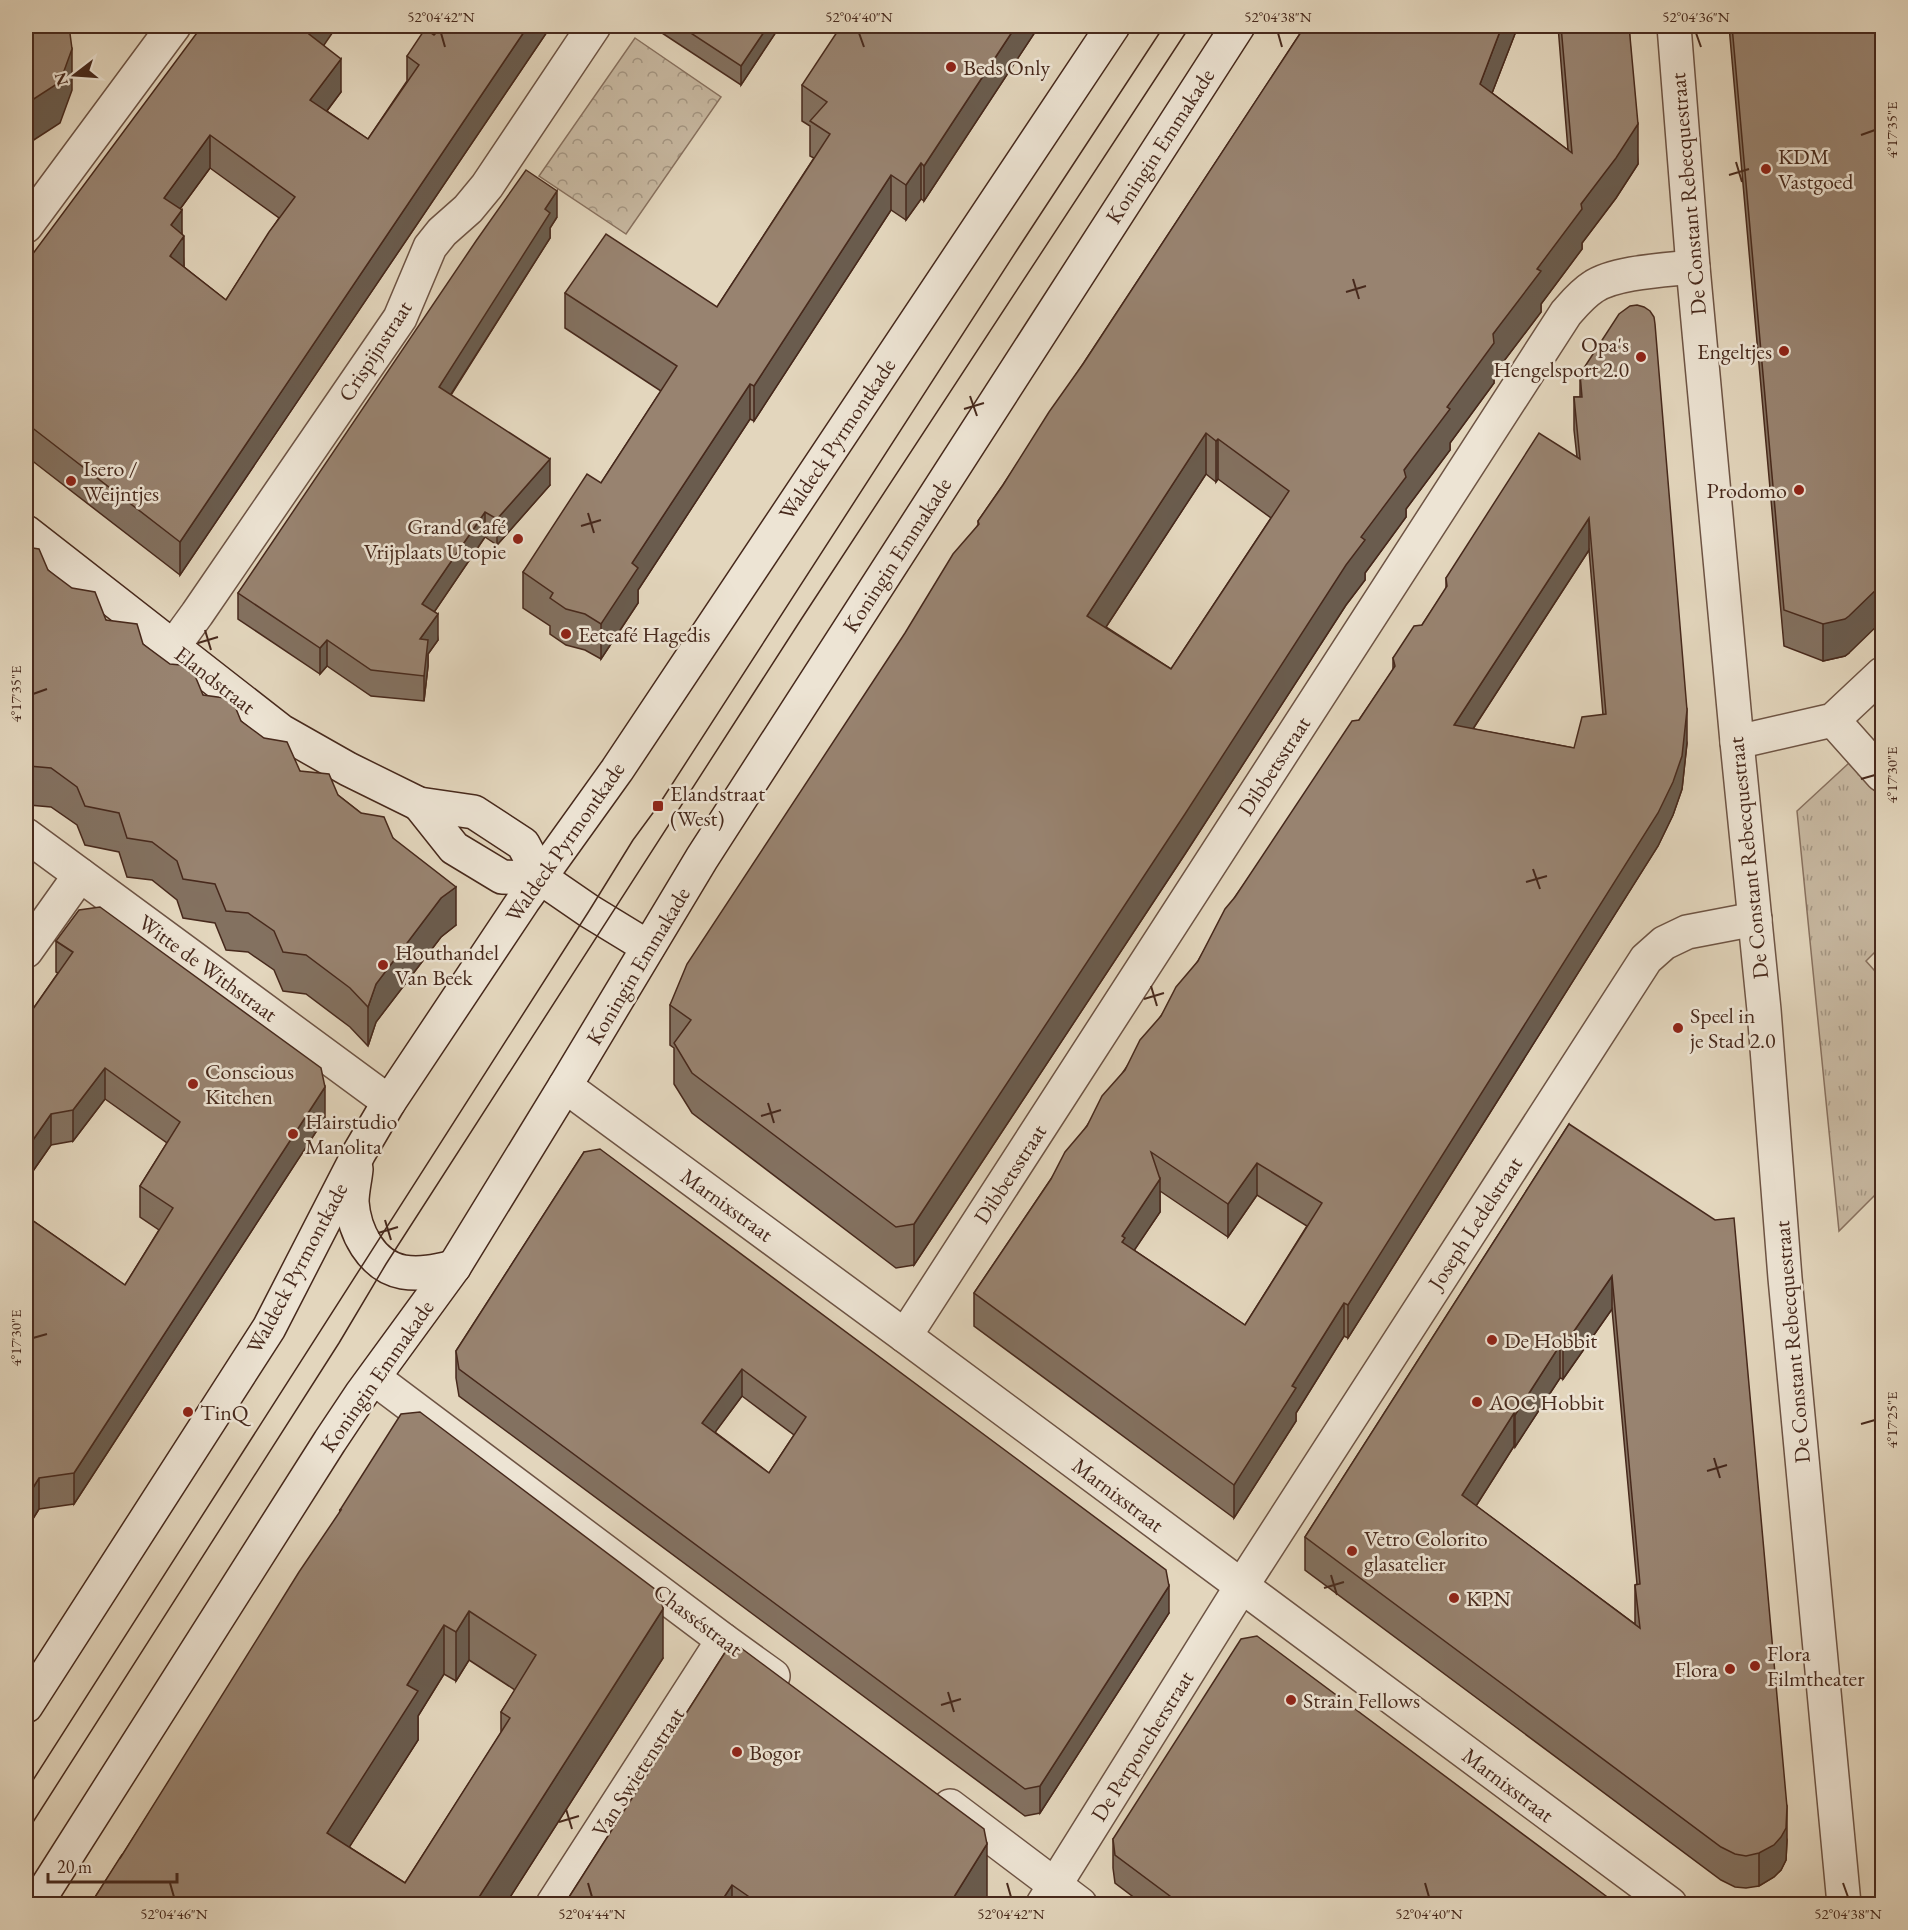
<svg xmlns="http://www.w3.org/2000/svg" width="1908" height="1930" font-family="'EB Garamond',serif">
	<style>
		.grass { fill: url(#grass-tufts); stroke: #88715f; stroke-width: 1.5 }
		.park { fill: url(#park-crowns); stroke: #88715f; stroke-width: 1.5 }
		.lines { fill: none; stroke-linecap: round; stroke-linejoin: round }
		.street-casing { stroke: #6e5444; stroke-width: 36 }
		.secondary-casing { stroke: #47291c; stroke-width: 36 }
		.street { stroke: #ede4d4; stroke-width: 33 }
		.secondary { stroke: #ede4d4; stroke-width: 33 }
		.tram { stroke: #47291c; stroke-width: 1.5 }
		.wall { fill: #837160; stroke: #47291c; stroke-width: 1.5; fill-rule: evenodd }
		.shaded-wall { fill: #6a5c4e; stroke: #47291c; stroke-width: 1.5 }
		.building { fill: #988370; stroke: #47291c; stroke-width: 1.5; fill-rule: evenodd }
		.ticks { fill: none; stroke: #47291c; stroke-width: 2 }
		.poi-dot { fill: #8f2418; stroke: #ede4d4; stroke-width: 2 }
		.labels { text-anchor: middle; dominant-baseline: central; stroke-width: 5; stroke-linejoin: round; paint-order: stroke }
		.poi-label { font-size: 22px; fill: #47291c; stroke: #ede4d4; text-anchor: start }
		.street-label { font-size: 22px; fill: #47291c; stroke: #ede4d4 }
		.neatline { fill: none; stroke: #47291c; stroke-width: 2 }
		.ticks-label { font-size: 15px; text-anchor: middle; fill: #47291c }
	</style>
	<defs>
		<pattern id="grass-tufts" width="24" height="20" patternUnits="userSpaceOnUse" patternTransform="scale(1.5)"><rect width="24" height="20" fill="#c8b9a2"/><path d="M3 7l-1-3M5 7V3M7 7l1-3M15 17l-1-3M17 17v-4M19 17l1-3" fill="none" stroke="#a49683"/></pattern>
		<pattern id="park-crowns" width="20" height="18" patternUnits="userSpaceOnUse" patternTransform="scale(1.5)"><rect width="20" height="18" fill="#c8b9a2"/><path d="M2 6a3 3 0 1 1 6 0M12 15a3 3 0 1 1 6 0" fill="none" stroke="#a49683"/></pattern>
	</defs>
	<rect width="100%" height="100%" fill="#e3d6bd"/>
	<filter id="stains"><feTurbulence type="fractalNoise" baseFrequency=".00333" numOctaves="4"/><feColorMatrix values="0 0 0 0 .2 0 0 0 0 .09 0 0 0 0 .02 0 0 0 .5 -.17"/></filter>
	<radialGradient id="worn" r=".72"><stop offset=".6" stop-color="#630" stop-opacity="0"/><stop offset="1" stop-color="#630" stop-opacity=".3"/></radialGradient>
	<!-- grass -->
	<polygon class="grass" points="1849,763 1882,799 1882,945 1866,961 1882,979 1882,1188 1839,1231 1797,811"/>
	<!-- park -->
	<polygon class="park" points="635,38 721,97 626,234 539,176"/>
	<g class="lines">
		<!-- street casing -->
		<g class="street-casing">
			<g id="street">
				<polyline points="1674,26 1693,267 1737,742 1764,1010 1785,1278 1844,1904"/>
				<polyline points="26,226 174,26"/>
				<polyline points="173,647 197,614 400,318 430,247 442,232 468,209 487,186 594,26"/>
				<polyline points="1833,720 1882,775"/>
				<polyline points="1737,742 1833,720 1882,674"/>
				<polyline points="26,835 389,1102"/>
				<polyline points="26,951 80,875"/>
				<polyline points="565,1086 905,1336 1670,1904"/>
				<path d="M905,1336l661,-1023c8,-9 16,-19 27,-26 22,-15 73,-17 100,-20"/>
				<polyline points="374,1378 723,1640 773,1676"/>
				<polyline points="950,1806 1080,1904"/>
				<polyline points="553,1904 723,1640"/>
				<polyline points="1043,1904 1241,1587 1646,959 1664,943 1687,932 1755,919"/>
			</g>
		</g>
		<!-- secondary casing -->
		<g class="secondary-casing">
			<g id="secondary">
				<polyline points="26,532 281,731 348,769 419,804 474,812 523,844 541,878 589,911 648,947"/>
				<polyline points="419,804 454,848 502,877 541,878"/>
				<path d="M356,1169c-1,11 -4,22 -4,33 2,29 19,64 51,70 18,3 34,-1 51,-5"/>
				<polyline points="26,1706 269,1328 359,1153 389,1102 523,901 617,770 1113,26"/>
				<polyline points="36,1904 330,1441 362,1393 454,1267 565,1086 702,858 1238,26"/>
			</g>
		</g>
		<!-- street -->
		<use href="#street" class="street"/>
		<!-- secondary -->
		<use href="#secondary" class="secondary"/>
		<!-- tram -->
		<g class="tram">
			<polyline points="26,1791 589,911 633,840 658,806 1017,250 1164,26"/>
			<polyline points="26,1833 339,1343 386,1264 802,618 1190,26"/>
		</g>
	</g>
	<!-- wall -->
	<g class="wall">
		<path d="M443,26h108l-371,549 -154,-119v-193l298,-217 17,46 -14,19 41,28 39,-58v-25l27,-21zM210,168l69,50 -53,82 -42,-33 -4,-58z"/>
		<polygon points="662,26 780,26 741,85 662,33"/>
		<polygon points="1039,26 924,201 921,199 906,220 891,210 754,421 750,419 638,590 638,603 601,659 585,650 566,645 550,634 550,626 523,608 523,572 601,483 661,391 565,328 565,293 717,307 814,158 810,156 810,126 802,121 802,85"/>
		<path d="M1305,26h213l-26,67 76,57 -10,-124h71l9,138 -22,34 -34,45v6l-41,55v8l-47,62v9l-44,60v7l-44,59v8l-41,56v7l-19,25 -161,249 -271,411 -18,3 -204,-155 -18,-29v-36l-4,-3v-40l308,-480v-4l25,-36 80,-121zM1206,474l10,8 2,-3 53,39 -100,151 -65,-42z"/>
		<polygon points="1729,26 1882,26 1849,653 1845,656 1823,661 1784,646"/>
		<polygon points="557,217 550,228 550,238 451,395 550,485 497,545 485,537 434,612 438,640 428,654 428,666 424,701 371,696 327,666 320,674 238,619 238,593"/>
		<path d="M1580,374l107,369 -5,46 -9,26 -15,31 -310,492 -4,-2 -48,77v8l-62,97 -260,-192v-33l224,-332 37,-64 124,-177 34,-50v-12l29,-33 24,-36v-11l131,-121 -3,-27v-33h6zM1589,550l14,165 -29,33 -101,-19zM1160,1191l68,46 29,-42 50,31 -62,99 -111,-75 26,-38z"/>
		<polygon points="26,547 48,570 106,620 143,644 203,695 241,721 300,771 338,795 393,838 456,925 441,937 376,1022 368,1046 350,1027 306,994 283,991 274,970 248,952 226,950 215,923 183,918 177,900 152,880 127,877 119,852 85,845 77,825 51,807 29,805 26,796"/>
		<polygon points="56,941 325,1118 74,1504 39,1509 26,1530 26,1216 125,1285 159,1230 140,1217 140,1186 167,1143 105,1099 73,1141 51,1145 26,1181 26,1019 58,973 56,972"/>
		<path d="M1569,1124l218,716 -1,20 -5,10 -7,7 -15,9 -13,2 -11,-1 -14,-7 -416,-310v-33zM1612,1309l25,275 -2,1v39l-159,-118 38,-60 1,1 45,-69 3,1z"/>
		<path d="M584,1152l585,461 -129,200 -15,3 -566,-420 -3,-18v-27zM742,1396l52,39 -25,38 -54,-41z"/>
		<polygon points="1877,1509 1882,1509 1882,1600 1877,1542"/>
		<path d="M340,1510l323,148 -158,247h-415l31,-48 219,-344zM469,1660l46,30 -14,22v21l-96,150 -56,-36 69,-107v-24l26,-42 12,7z"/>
		<polygon points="726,1651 987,1897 982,1905 564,1905"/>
		<polygon points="1113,1839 1618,1905 1144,1905 1115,1883 1113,1868"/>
	</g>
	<!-- shaded-wall -->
	<g class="shaded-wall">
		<polygon points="65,26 75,26 65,39"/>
		<polygon points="315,26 337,26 309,67 309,34"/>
		<polygon points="528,26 551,26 180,575 180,542"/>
		<polygon points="768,26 780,26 741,85 741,66"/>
		<polygon points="1016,26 1039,26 924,201 924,166"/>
		<polygon points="1502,26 1518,26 1480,124 1480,84"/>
		<polygon points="72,49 72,90 60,123 26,145 26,104"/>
		<polygon points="341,59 341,92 310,133 310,100"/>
		<polygon points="1638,124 1638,164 1616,198 1582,243 1582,249 1541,304 1541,312 1494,374 1494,383 1450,443 1450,450 1406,509 1406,517 1365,573 1365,580 1346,605 1185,854 914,1265 914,1224 1404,470 1447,407 1493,334 1581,204"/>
		<polygon points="210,135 210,168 164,231 164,198"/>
		<polygon points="921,163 921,199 906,220 906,185"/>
		<polygon points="891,175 891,210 754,421 754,386"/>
		<polygon points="557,191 557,217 550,228 550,238 439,413 439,387 545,209"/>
		<polygon points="182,210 182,240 184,236 184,269 170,289 171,225"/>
		<polygon points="750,384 750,419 638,590 638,603 601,659 601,624 632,563"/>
		<polygon points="1206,433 1206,474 1087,656 1087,616"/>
		<polygon points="1218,439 1218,479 1216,482 1216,441"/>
		<polygon points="550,459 550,485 497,545 497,519"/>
		<polygon points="485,512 485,537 422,630 422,604"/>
		<polygon points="1589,518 1589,550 1454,758 1454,725"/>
		<polygon points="1882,584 1882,621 1849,653 1845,656 1823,661 1823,624"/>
		<polygon points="438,614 438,640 428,654 428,666 424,701 424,676 420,639"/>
		<polygon points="327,640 327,666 320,674 320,648"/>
		<polygon points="1687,710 1687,743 1682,789 1673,815 1658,846 1348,1338 1348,1305"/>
		<polygon points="456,887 456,925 441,937 376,1022 368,1046 368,1007 376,984 441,898"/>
		<polygon points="105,1068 105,1099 73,1141 73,1110"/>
		<polygon points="325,1087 325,1118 74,1504 74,1473"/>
		<polygon points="51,1114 51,1145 26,1181 26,1150"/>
		<polygon points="1257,1163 1257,1195 1228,1237 1228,1204"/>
		<polygon points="1160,1179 1160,1212 1125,1264 1122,1236"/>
		<polygon points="1612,1276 1612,1309 1563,1379 1563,1347"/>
		<polygon points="1344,1303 1344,1336 1296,1413 1296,1421 1234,1518 1234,1485 1292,1386"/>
		<polygon points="1560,1345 1560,1378 1515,1447 1515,1415"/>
		<polygon points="742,1369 742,1396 702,1450 702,1423"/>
		<polygon points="1514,1413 1514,1446 1462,1528 1462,1495"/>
		<polygon points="39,1478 39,1509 26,1530 26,1499"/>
		<polygon points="1169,1586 1169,1613 1040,1813 1040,1786"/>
		<polygon points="663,1609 663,1658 505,1905 474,1905"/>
		<polygon points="469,1611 469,1660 456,1681 456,1632"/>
		<polygon points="444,1625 444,1674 418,1716 418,1740 327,1882 327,1833 407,1685"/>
		<polygon points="1787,1807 1787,1840 1786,1860 1781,1870 1774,1877 1759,1886 1759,1853"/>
		<polygon points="987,1844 987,1897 982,1905 949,1905"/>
		<polygon points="732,1885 732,1905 719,1905"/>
	</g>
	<!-- building -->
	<g class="building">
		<polygon points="26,26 69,26 72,49 60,82 26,104"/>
		<path d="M202,26h113l-6,8 32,25 -31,41 58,39 51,-74 -12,-9 18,-27 9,6 9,-9h85l-348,516 -154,-119v-160zM210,135l85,62 -26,35 -43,68 -56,-44 14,-20 -13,-11 11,-15 -18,-12z"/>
		<polygon points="680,26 768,26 741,66"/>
		<polygon points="841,26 1016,26 924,166 921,163 906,185 891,175 754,386 750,384 632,563 638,568 601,624 585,614 566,609 550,598 553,593 523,572 587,474 601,483 677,366 565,293 606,234 717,307 830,134 810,121 827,102 802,85"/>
		<path d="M1305,26h197l-22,58 92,69 -11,-127h68l9,98 -22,34 -35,46 1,5 -45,60 4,2 -48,63 1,9 -47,64 3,2 -46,61 2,7 -45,60 4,3 -19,25 -161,249 -271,410 -18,3 -204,-154 -18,-30 17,-23 -21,-15 17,-41 218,-331 48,-79 26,-30 -1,-3 25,-36 46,-73 34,-48zM1206,433l10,8 2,-2 71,52 -118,178 -84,-53z"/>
		<polygon points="1732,26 1882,26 1882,584 1849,616 1845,619 1823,624 1784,610"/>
		<polygon points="526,170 557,191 545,209 550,213 439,387 550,459 497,519 485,512 422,604 438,614 420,639 428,640 424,676 371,670 327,640 320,648 238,593 476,241"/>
		<path d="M1637,305l7,2 6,4 4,6 1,7 32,386 -5,46 -9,26 -15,31 -310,492 -4,-2 -52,83 4,2 -62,97 -260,-192 77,-114 14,-27 22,-26 15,-30 23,-26 15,-30 21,-24 15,-29 22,-26 27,-52 10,-12 117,-176 7,-1 36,-54 -2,-8 21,-32 8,-1 25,-39 -1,-8 93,-145 41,26 -6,-62h8l-2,-23 39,-60 11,-8zM1589,518l17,196 -24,3 -8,31 -120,-23zM1151,1152l77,52 29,-41 65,40 -77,122 -123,-83 3,-4 -3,-2 38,-57z"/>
		<polygon points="26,547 39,549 48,570 72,588 95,592 106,620 137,624 143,644 170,664 191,666 203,695 232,699 241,721 264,738 287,742 300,771 329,774 338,795 361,813 384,817 393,838 456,887 441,898 376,984 368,1007 350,988 306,955 283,952 274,931 248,913 226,911 215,884 183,879 177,861 152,842 127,838 119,813 85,806 77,787 51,768 29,766 26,757"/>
		<polygon points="100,907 321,1068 325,1087 74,1473 39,1478 26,1499 26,1216 125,1285 173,1208 140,1186 180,1122 105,1068 73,1110 51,1114 26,1150 26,1019 73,952 56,941 79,910"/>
		<path d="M1569,1124l146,96 19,-2 53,589 -1,21 -5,9 -7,8 -15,8 -13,3 -11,-2 -14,-7 -416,-310zM1612,1276l28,308 -5,1 5,43 -178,-133 52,-82 1,2 45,-70 3,2z"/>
		<path d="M600,1149l566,421 3,16 -129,200 -15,3 -566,-420 -3,-18 128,-199zM742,1369l64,48 -37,56 -67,-50z"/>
		<path d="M420,1412l240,181 3,16 -189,296h-384l31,-49v1l178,-285 42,-62h-1l61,-96zM469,1611l67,44 -35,57 9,6 -105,165 -78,-50 91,-142 -11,-6 37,-60 12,7z"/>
		<polygon points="1877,1509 1882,1509 1882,1567"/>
		<polygon points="1257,1636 1618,1905 1182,1905 1115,1855 1113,1839 1241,1639"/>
		<polygon points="741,1648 984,1829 987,1844 949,1905 761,1905 732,1885 719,1905 564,1905 726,1651"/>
	</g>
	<!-- ticks -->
	<path class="ticks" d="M441,33l4,14M859,33l5,14M1278,33l4,14M1696,33l5,14M1861,135l14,-5M1736,162l6,20M1729,175l20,-6M1353,279l6,20M1346,292l20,-6M970,396l7,20M964,409l20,-6M588,513l6,20M581,526l20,-6M205,630l6,20M198,643l20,-6M33,694l14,-5M1861,779l14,-4M1533,869l7,20M1526,882l21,-6M1151,986l6,20M1144,999l20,-6M768,1103l6,20M761,1116l20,-6M385,1220l6,20M378,1233l20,-6M33,1338l14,-4M1861,1424l14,-4M1714,1458l6,20M1707,1471l20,-6M1331,1575l6,20M1324,1588l20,-6M948,1692l6,20M941,1705l20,-6M566,1809l6,20M559,1822l20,-6M170,1883l4,14M588,1883l4,14M1007,1883l4,14M1425,1883l4,14M1843,1883l5,14"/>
	<!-- markers -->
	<g class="poi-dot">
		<circle cx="951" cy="67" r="6"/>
		<circle cx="1766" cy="169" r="6"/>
		<circle cx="1784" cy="351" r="6"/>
		<circle cx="1641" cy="357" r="6"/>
		<circle cx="71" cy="481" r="6"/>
		<circle cx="1799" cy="490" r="6"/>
		<circle cx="518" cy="539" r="6"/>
		<circle cx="566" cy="634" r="6"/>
		<rect x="652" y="800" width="12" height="12" rx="3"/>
		<circle cx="383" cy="965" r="6"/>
		<circle cx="1678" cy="1028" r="6"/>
		<circle cx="193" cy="1084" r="6"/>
		<circle cx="293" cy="1134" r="6"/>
		<circle cx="1492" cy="1340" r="6"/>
		<circle cx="1477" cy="1402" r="6"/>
		<circle cx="188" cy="1412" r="6"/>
		<circle cx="1352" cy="1551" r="6"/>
		<circle cx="1454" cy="1598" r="6"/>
		<circle cx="1755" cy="1666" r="6"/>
		<circle cx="1730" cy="1669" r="6"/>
		<circle cx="1291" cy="1700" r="6"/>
		<circle cx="737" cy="1752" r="6"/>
	</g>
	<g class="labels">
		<!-- poi labels -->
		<g class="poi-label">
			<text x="963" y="67">Beds Only</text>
			<text x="1778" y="156">KDM<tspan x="1778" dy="25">Vastgoed</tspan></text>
			<text x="1629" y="344" text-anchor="end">Opa's<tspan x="1629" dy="25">Hengelsport 2.0</tspan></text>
			<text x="1772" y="351" text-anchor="end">Engeltjes</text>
			<text x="83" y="468">Isero /<tspan x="83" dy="25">Weijntjes</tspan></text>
			<text x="1787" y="490" text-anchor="end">Prodomo</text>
			<text x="506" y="526" text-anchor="end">Grand Café<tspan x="506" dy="25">Vrijplaats Utopie</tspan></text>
			<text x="578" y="634">Eetcafé Hagedis</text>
			<text x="670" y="793">Elandstraat<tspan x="670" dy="25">(West)</tspan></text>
			<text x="395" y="952">Houthandel<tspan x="395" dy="25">Van Beek</tspan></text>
			<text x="1690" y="1015">Speel in<tspan x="1690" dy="25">je Stad 2.0</tspan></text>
			<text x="205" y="1071">Conscious<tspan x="205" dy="25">Kitchen</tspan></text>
			<text x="305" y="1121">Hairstudio<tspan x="305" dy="25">Manolita</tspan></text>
			<text x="1504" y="1340">De Hobbit</text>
			<text x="1489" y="1402">AOC Hobbit</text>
			<text x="200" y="1412">TinQ</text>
			<text x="1364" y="1538">Vetro Colorito<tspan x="1364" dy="25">glasatelier</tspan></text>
			<text x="1466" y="1598">KPN</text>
			<text x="1767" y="1653">Flora<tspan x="1767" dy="25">Filmtheater</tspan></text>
			<text x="1718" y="1669" text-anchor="end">Flora</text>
			<text x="1303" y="1700">Strain Fellows</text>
			<text x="749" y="1752">Bogor</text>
		</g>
		<!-- street labels -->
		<g class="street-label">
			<text transform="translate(1160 146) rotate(-57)">Koningin Emmakade</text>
			<text transform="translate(1688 194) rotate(-95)">De Constant Rebecquestraat</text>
			<text transform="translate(375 351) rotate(-57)">Crispijnstraat</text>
			<text transform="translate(837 439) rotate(-56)">Waldeck Pyrmontkade</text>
			<text transform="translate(897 555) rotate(-57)">Koningin Emmakade</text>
			<text transform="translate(215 680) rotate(38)">Elandstraat</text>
			<text transform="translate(1274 766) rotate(-57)">Dibbetsstraat</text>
			<text transform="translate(565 842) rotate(-55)">Waldeck Pyrmontkade</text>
			<text transform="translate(1748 858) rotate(-96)">De Constant Rebecquestraat</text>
			<text transform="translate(638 966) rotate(-59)">Koningin Emmakade</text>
			<text transform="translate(208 968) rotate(36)">Witte de Withstraat</text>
			<text transform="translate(1010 1174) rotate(-57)">Dibbetsstraat</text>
			<text transform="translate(727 1205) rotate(36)">Marnixstraat</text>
			<text transform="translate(1475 1223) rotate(-57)">Joseph Ledelstraat</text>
			<text transform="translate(297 1268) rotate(-62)">Waldeck Pyrmontkade</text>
			<text transform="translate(1792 1342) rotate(-95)">De Constant Rebecquestraat</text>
			<text transform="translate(377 1376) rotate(-55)">Koningin Emmakade</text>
			<text transform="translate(1118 1495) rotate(37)">Marnixstraat</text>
			<text transform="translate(698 1620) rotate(37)">Chasséstraat</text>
			<text transform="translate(1142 1746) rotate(-58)">De Perponcherstraat</text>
			<text transform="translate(638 1772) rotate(-57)">Van Swietenstraat</text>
			<text transform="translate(1508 1785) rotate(37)">Marnixstraat</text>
		</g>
	</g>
	<!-- margin -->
	<rect width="1908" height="1930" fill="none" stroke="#e3d6bd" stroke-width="66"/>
	<!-- north arrow -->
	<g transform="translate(75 75) rotate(253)" stroke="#ede4d4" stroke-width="4.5" paint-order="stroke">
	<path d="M0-4.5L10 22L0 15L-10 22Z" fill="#47291c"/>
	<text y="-9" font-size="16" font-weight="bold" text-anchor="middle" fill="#47291c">N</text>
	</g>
	<!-- scale -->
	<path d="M48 1873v9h129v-9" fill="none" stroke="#47291c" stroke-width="3"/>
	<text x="57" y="1873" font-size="18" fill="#47291c" stroke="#ede4d4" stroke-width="4.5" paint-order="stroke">20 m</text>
	<rect x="33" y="33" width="1842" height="1864" class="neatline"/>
	<g class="ticks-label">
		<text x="441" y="22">52°04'42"N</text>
		<text x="859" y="22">52°04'40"N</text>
		<text x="1278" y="22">52°04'38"N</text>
		<text x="1696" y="22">52°04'36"N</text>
		<text transform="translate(1892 130) rotate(-90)" y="5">4°17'35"E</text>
		<text transform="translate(16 694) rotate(-90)" y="5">4°17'35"E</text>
		<text transform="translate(1892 775) rotate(-90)" y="5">4°17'30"E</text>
		<text transform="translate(16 1338) rotate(-90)" y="5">4°17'30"E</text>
		<text transform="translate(1892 1420) rotate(-90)" y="5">4°17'25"E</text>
		<text x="174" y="1919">52°04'46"N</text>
		<text x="592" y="1919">52°04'44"N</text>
		<text x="1011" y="1919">52°04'42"N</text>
		<text x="1429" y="1919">52°04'40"N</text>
		<text x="1848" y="1919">52°04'38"N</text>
	</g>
	<rect width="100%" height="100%" filter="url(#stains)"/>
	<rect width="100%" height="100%" fill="url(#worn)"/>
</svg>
